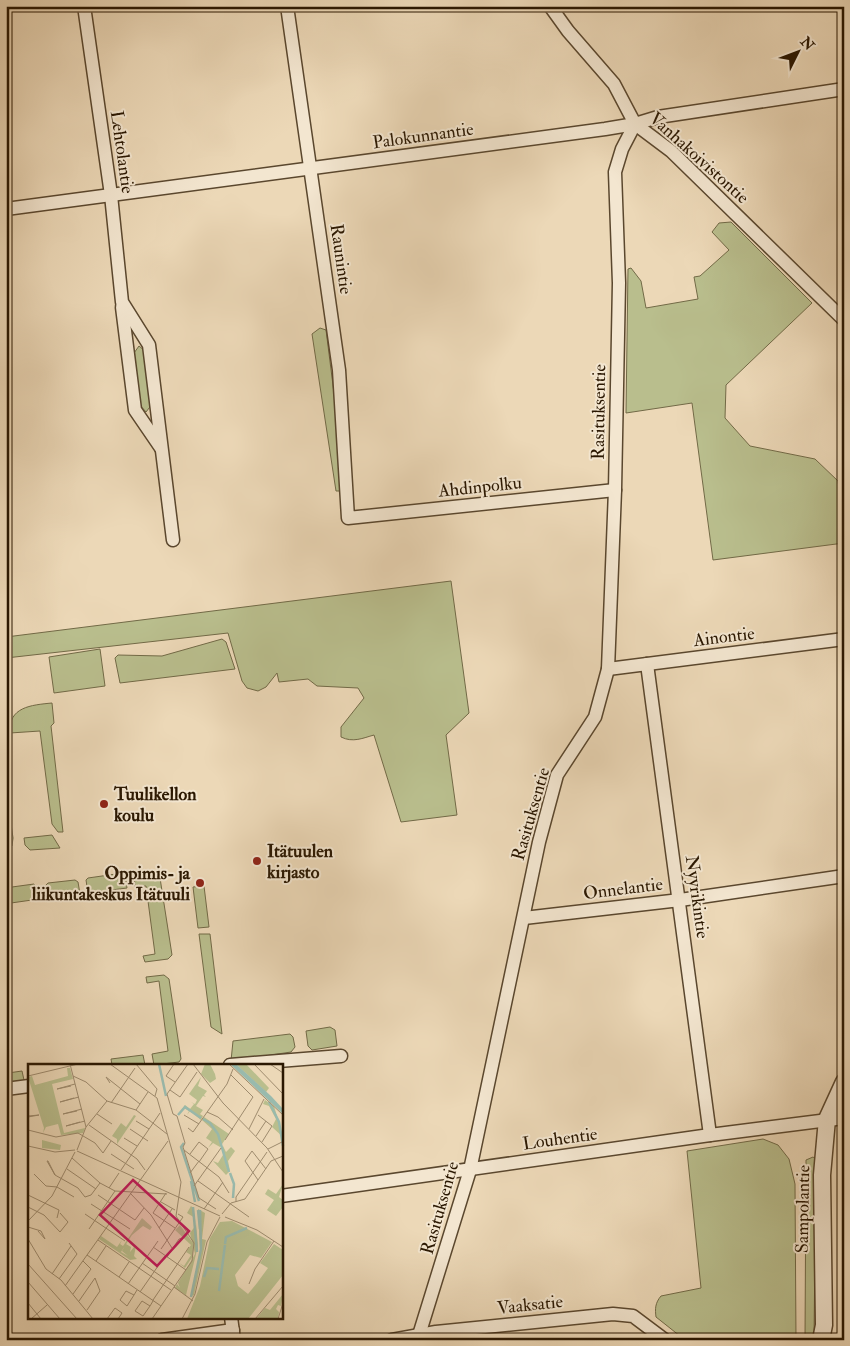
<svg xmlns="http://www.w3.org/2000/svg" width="850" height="1346" font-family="'IM FELL Double Pica',serif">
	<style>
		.green { fill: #b9be8d; stroke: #726a47 }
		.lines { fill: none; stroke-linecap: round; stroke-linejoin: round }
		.minor-casing { stroke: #5a472e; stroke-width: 15 }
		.tertiary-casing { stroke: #5a472e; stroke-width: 19 }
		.minor { stroke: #f3e6d0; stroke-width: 12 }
		.tertiary { stroke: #f3e6d0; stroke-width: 16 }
		.poi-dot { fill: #8f2418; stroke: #f3e6d0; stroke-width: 2 }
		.labels { text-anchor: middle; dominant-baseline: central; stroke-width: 4; stroke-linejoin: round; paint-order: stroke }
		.street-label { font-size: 18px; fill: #2a1701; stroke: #f3e6d0 }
		.poi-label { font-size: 18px; font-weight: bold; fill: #2a1701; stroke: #f3e6d0; text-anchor: start }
		.inset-river { fill: none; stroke: #99baad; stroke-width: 2.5 }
		.inset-road { fill: none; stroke: #9e8b6e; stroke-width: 1 }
		.view { fill: #c2185b; fill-opacity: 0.15; stroke: #c2185b; stroke-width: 2.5 }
		.inset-edge { fill: none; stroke: #2a1701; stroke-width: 2.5 }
	</style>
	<rect width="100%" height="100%" fill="#ecd8b7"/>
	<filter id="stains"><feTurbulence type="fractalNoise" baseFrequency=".004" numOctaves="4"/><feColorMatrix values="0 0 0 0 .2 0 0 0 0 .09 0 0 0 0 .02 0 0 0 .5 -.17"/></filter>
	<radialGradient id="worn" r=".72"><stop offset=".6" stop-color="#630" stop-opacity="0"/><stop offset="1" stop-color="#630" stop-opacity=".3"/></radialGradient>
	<!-- green -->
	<g class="green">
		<polygon points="731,222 812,303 726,385 725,418 750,446 815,459 838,481 844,523 844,543 713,560 692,403 626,413 628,269 631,268 641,281 646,308 698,299 694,277 700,276 729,250 712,232 719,223"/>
		<polygon points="320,328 326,330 337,417 341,491 336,491 312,334"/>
		<polygon points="139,346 145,351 153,403 146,412 139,404 134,353"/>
		<path d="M451,581l18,132 -23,22 11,80 -56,7 -27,-87c-11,3 -21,8 -33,2v-10l23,-29 -6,-10 -41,-2 -9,-7 -29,3 -2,-9 -11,14 -8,4 -11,-3 -5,-7 -14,-48 -222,25v-21z"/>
		<polygon points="222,639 226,642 235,669 120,683 115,658 118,655 162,656"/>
		<polygon points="100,649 105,686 54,693 49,657"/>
		<path d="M52,703l2,20 -3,3 12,106h-5l-6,-8 -12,-93 -30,2c-2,-26 21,-28 42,-30z"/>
		<polygon points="6,788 13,838 12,846 6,852"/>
		<polygon points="52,835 60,848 30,850 25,845 24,838"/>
		<polygon points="151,871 160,878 172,955 168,959 145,962 143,956 155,954 146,886 135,887 134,874"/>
		<polygon points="123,873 125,874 127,888 88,893 86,880 88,878"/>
		<polygon points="75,880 78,882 80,894 48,898 46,885 48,883"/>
		<polygon points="34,884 37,887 39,899 11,903 9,890 12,887"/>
		<polygon points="204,886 209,927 198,928 193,887"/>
		<polygon points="199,934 210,934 222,1034 211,1027"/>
		<polygon points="164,975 169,979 181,1059 179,1062 154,1065 152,1054 168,1051 159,981 147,983 146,977"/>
		<polygon points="330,1027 335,1030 337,1046 312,1050 308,1046 306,1031"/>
		<polygon points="290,1034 293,1037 295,1047 291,1052 231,1061 233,1041"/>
		<polygon points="143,1055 145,1065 112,1065 111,1059"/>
		<polygon points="6,1063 8,1073 22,1071 24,1080 22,1083 6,1084"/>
		<path d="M763,1139l15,6 11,14 6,25 1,156h-111l-29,-23c-1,-8 -1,-14 5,-21l40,-8 -14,-137z"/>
		<polygon points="813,1157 816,1159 814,1338 805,1340 806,1160"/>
	</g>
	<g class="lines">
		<!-- minor casing -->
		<g class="minor-casing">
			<g id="minor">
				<polyline points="84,6 111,195 122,302 149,345 173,540"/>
				<polyline points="287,6 339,370 348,518 615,490"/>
				<polyline points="550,6 568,31 614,84 635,124 671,151 844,320"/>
				<polyline points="6,209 605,129 635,124 658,117 844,89"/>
				<polyline points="122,307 135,410 161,448"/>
				<polyline points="647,664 710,1135"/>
				<polyline points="608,669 844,639"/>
				<polyline points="524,918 680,900 844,876"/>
				<polyline points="230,1065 341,1056"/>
				<polyline points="6,1089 29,1086"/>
				<polyline points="281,1196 710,1135 844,1118"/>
				<polyline points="231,1317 234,1340"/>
				<polyline points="419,1335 470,1170 539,842 557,775 595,717 608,669 615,490 619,283 615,172 622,149 635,124"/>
				<polyline points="162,1340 233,1330"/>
				<polyline points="392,1340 436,1332 613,1314 633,1316 665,1340"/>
			</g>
		</g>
		<!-- tertiary casing -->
		<g class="tertiary-casing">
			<polyline id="tertiary" points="821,1340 824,1325 822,1175 827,1119 844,1082"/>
		</g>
		<!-- minor -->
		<use href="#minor" class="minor"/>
		<!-- tertiary -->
		<use href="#tertiary" class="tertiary"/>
	</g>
	<!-- markers -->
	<g class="poi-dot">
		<circle cx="104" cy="804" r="5"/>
		<circle cx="257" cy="861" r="5"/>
		<circle cx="200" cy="883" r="5"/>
	</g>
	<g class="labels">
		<!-- street labels -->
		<g class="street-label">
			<text transform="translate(423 136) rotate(-8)">Palokunnantie</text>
			<text transform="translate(122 152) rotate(82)">Lehtolantie</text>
			<text transform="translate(699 158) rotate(42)">Vanhakoivistontie</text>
			<text transform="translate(341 259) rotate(82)">Raunintie</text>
			<text transform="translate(599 412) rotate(-89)">Rasituksentie</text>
			<text transform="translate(480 487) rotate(-6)">Ahdinpolku</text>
			<text transform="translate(724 637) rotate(-7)">Ainontie</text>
			<text transform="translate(531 814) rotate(-74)">Rasituksentie</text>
			<text transform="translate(623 889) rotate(-7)">Onnelantie</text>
			<text transform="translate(697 897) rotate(82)">Nyyrikintie</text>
			<text transform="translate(560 1139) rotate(-8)">Louhentie</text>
			<text transform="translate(440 1208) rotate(-74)">Rasituksentie</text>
			<text transform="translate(803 1209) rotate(-89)">Sampolantie</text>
			<text transform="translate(530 1305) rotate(-6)">Vaaksatie</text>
		</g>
		<!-- poi labels -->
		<g class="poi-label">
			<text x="114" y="794">Tuulikellon<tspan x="114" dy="21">koulu</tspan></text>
			<text x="267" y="851">Itätuulen<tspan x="267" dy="21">kirjasto</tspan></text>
			<text x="190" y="873" text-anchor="end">Oppimis- ja<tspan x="190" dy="21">liikuntakeskus Itätuuli</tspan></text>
		</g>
	</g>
	<!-- overview -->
	<g transform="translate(28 1064)">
		<rect width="255" height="255" fill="#ecd8b7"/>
		<path d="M177,0h5l5,10 1,5 -6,4 -9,-9zM208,0h10l23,24 -3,4zM39,4h3l3,11 -21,5 12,49 21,-5 -2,5 -22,2 -3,-11 -12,3 -3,6 1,-5 -16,-51 4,-1 3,9 33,-9zM173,13l-3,9 9,5 -3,4 2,2 -3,-1 -7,10 7,4 -3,4 3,2 -2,4 -11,-9 -3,4 2,-4 -5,-3 -6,7 7,-10 5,4 4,-5 -3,-2 4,2 2,-4 -8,-6zM237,36l9,6 9,31 -11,-10 4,-8 -7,-13 -6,-2zM106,51l2,1 -19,28v-5l-5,-3 9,-13 5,4zM176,53l25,17 -9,13 -7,-4 -5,5 4,-6 -6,-4 6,-9 -10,-9zM14,76l19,5 -1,5 -18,-2zM195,82l3,6 5,-5 4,4 -7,10 2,10 -4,4 -13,-14 5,2 5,-8zM255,120l-4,13 4,3v7l-7,9 -9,-6 7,-10 -9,-6 3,-5 8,5zM163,142l2,2 3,15 2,23 -12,49 5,4 -16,-11 2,-4 3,4 -2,-5 17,-29 -5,-21 6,-8 -1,-7 -8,-5zM170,145l7,4 -3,26 4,1 -12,55 -3,1 9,-45zM114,154l10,9 -2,3 -7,-4 -11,9 -11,17 7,4 -6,-5 4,-7 5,3 -1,5 4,-5 -5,-4 3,1 4,2 -2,10 3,3 -7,1 -31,-21 2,-3 16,11 5,-7 -2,4 3,2zM204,157l40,21 -11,16 -11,-3 -15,20 3,11 10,8 9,-11 11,-15 -8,-5 14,-19 9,6v25l-35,44h-61l13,-33 10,-48 10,-16zM152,161l13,18v13l-8,12 -6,-5 5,3 7,-11 -5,-3 5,-7 -16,-15zM255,230l-2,12 -3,-1 -2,4 3,3 -1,7h-22l9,-11 5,2z" fill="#b9be8d"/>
		<path d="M202,0h6l35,32 12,13v5z" fill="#99baad"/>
		<path class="inset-river" d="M131,0l7,32M241,38l10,20 4,24M150,51l7,-8 16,11M175,55l7,4 8,11 11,38M156,79l-3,4 18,54M202,109l4,11 -1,14M163,117l4,21M165,143l4,45M170,146l2,19M197,180l1,-7 21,-9M176,213l3,-9 12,1M191,227l6,-46M163,233l10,-48 -1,-39"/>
		<path class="inset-road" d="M42,0l16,63M82,0l47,34 24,84 -5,34 18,27 -2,18 -40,58M108,0l21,25 -2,7M146,0l-8,12 9,6M160,0l-21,30 6,20 4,2 8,27 -2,4 16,51 17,11M165,0l30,39 44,45 16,24M201,0l54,51M226,0l29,30M242,0l13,9M0,12l50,-12M45,12l13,6 21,19 29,9 31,24M82,19l-4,-6 34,27M43,22l-14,3 18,-5M142,26l10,7 17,-25M46,34l-14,4 19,-5M83,39l24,-35M108,46l12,-18M49,47l-14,3 19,-5M179,48l11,5 15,13M69,50l15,10M156,51l15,9M230,51l14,11 -10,16M0,52l11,-1 -11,2M108,57l13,8M52,58l-14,4 19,-5M61,61l48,34 8,11M160,64l5,4 34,-48 6,-15M102,65l18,12M221,65l15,-30M0,66l28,7 22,-4 17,10 8,10 8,-12M228,72l10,-15M96,74l13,8M197,76l28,-43 -22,-22M0,82l27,6 20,-2M240,85l14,-7M49,86l9,-23 21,-26M156,86l35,27 10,16M49,87l143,65M83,90l23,15M162,90l9,-12 9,7 -9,13M44,94l28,25 15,8 52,3M39,105l29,20M93,106l39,-57M162,109l9,-12M27,111l-8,-14h1l7,14 23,13 7,9 6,-2 9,-12M230,116l-13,-19 7,-10 14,18M170,117l51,36M17,121l-11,-11 12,12 11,1 17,10M166,122l27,-38M81,124l10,-15M102,129l21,22 21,33M0,131l31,15 -2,8M70,131l37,25 9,-12M133,138l14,8M208,138v-5l31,-45M63,140l39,25M0,143l16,8 16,17 8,-10 -8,-9M176,145l19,-27M125,149l22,15M125,149l13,-20M57,150l40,27M194,150l9,-11 14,-4 26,-38 12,-5M197,153l32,13 26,17M0,157l24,-25 23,-44M0,163l13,4 4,8 -7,-8M131,164l13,-19M61,165l26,-38M0,175l18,30 15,11 32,39M70,176l73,50M125,183l33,23M133,185l22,-32 -5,-3M59,191l74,51M139,193l12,-18 4,-1M68,197l10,-15M114,199l33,23M0,200l49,55M24,210l19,-28M91,213l10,-15M31,215l18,-25 -8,-11M0,218l32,37M100,220l30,-43M221,220l6,-15 19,-28M37,222l103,-145M146,223l19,14M112,228l25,-36M45,230l18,-25 -8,-8M106,231l-8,-4 -6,9 7,6 7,-11 3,-5M51,237l16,-23 5,13 -13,19M0,239l13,16M122,242l-8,-5 -7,10 8,5 7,-10 3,-5v-1l36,-53M3,255l16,-14M79,255l8,-11 7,5 -4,6M154,255l13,-25 12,-52 13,-25M227,255l28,-33M250,255l5,-16"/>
		<path class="view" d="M105,116l56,51 -32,35 -57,-51z"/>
		<rect width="255" height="255" class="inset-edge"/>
	</g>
	<!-- margin -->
	<rect width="850" height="1346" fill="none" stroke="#ecd8b7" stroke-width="25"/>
	<rect x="8" y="8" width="835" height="1331" fill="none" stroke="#2a1701" stroke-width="2.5"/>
	<rect x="12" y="12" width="825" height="1321" fill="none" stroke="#2a1701"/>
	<!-- north arrow -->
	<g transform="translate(798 52) rotate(48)" stroke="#f3e6d0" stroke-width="4" paint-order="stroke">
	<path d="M0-4L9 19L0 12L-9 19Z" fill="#2a1701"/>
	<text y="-8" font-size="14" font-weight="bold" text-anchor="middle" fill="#2a1701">N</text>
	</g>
	<rect width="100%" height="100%" filter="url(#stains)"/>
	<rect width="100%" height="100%" fill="url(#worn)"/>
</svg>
